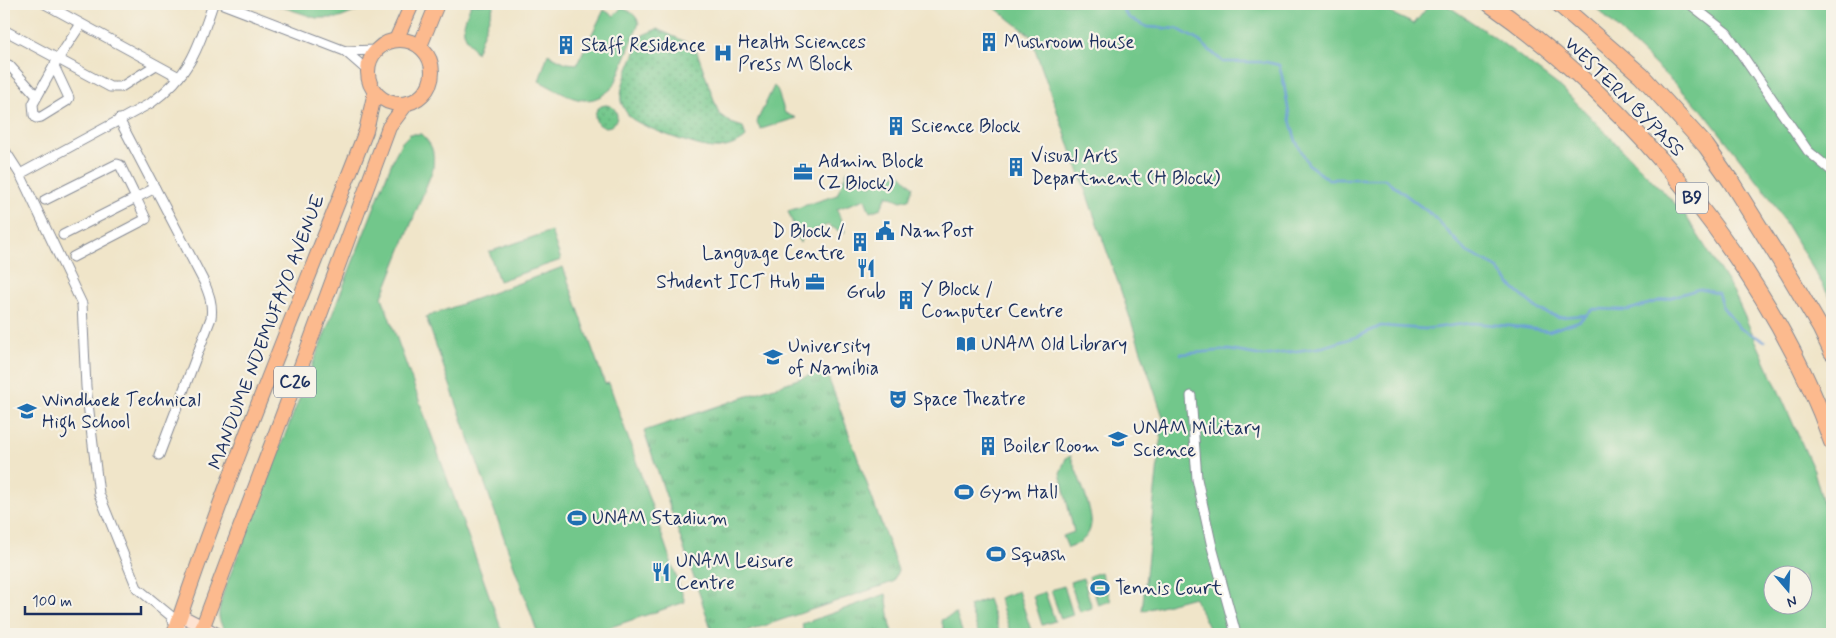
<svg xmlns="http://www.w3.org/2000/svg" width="1836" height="638" font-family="Mynerve,sans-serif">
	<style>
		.grass { fill: #72c78b; stroke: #467b74; fill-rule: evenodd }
		.park { fill: url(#park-tufts); stroke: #467b74 }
		.garden { fill: url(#garden-dots); stroke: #467b74 }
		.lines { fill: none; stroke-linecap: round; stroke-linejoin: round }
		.stream { stroke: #6b9fd7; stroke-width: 2.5 }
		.minor-casing { stroke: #868a94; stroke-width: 11 }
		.secondary-casing { stroke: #868a94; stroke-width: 14 }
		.primary-casing { stroke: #868a94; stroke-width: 16 }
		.motorway-casing { stroke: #868a94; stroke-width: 18 }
		.minor { stroke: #fff; stroke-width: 9 }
		.secondary { stroke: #fee3d2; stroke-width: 12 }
		.primary { stroke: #fcba8e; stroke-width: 14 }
		.motorway { stroke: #fcba8e; stroke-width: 16 }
		.labels { text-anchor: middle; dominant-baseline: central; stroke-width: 4.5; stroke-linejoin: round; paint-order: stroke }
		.shield { fill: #f7f3e8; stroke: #5d6a87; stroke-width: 1 }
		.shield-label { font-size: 18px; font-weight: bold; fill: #1b2f5e }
		.poi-label { font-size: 19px; fill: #1b2f5e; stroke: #f7f3e8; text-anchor: start }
		.street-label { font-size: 19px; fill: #1b2f5e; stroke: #f7f3e8 }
	</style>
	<defs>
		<pattern id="park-tufts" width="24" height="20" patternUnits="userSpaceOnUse" patternTransform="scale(1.25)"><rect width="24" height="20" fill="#72c78b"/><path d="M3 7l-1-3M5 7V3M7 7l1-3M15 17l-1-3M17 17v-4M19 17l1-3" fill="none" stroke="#5da275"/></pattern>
		<pattern id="garden-dots" width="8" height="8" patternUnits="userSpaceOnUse" patternTransform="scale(1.25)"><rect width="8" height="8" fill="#72c78b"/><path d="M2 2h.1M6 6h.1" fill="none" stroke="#5da275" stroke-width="1.8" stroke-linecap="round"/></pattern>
	</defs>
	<rect width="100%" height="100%" fill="#f7f3e8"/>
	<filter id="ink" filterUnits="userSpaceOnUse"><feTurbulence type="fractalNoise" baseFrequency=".02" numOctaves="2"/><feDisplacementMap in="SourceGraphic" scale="10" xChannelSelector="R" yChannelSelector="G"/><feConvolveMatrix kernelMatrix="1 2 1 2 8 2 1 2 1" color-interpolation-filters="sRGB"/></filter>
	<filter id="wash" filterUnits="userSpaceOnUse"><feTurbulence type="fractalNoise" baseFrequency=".0096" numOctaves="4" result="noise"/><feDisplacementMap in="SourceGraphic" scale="20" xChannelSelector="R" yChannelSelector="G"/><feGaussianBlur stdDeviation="1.12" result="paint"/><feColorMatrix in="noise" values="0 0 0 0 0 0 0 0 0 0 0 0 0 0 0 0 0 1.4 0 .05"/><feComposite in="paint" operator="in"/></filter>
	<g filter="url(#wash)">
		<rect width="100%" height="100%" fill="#f0e5c9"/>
		<!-- grass -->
		<g class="grass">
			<polygon points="273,4 373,4 340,18 316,18"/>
			<path d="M471,4h23l-18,49c-16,-23 -15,-23 -5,-49z"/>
			<path d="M990,4h381l43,20 16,-20h15l49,33 69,52 121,124 49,78 43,94 38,86 18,64v99h-620l-18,-37 -52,14 21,-194 -43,-129 -90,-253zM1774,576h30v30h-30z"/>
			<polygon points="1592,4 1832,4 1832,300 1769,196 1702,110"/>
			<path d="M621,8c10,3 14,6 18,15l-25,63c-27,27 -47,9 -75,-5l9,-27 18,9 11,1 27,-54 10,6z"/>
			<polygon points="774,86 777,89 785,113 796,118 761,129 757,123 758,119"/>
			<path d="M410,134h11c13,13 13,17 12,35l-51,128 121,337h-274c-15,-15 -10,-23 -6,-41l171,-436 8,-15z"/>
			<polygon points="847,171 856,174 860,182 872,185 879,175 887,177 901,174 913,187 909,199 901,201 887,195 881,208 870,212 865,199 837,209 845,232 843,233 828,225 806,233 800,243 788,211 837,195"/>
			<polygon points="551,231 561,260 499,281 489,252"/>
			<polygon points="563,267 605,384 609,383 685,602 590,634 538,634 426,317"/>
			<path d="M1071,456c5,16 22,53 20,68 -1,13 -12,20 -23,24l-5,-12 11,-4 -14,-59 6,-15z"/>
			<polygon points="1101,572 1111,601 1098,605 1089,576"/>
			<polygon points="1083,578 1092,608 1080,612 1070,582"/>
			<polygon points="1064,586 1073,615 1061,619 1051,590"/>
			<polygon points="1018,591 1031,630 1019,634 1011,634 999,598"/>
			<polygon points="1045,592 1055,621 1042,625 1033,596"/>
			<polygon points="988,599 1000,634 979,634 969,606"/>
			<polygon points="956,614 963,634 946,634 941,620"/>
		</g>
		<!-- park -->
		<g class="park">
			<polygon points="825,370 835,395 898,570 893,582 740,634 713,634 644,431"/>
			<polygon points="886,594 892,634 804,634 802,624"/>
		</g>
		<!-- garden -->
		<g class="garden">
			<path d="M657,29l33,15 6,5 23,65 12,9 12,4 3,10c-7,7 -23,12 -32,11 -15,0 -72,-21 -83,-30 -4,-4 -9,-12 -10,-17 -2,-17 15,-50 22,-66z"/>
			<circle cx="606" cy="116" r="11"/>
		</g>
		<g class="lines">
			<!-- stream -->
			<g class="stream">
				<polyline points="1119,4 1128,17 1147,27 1178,29 1199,41 1223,62 1266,62 1279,65 1284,84 1290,120 1296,141 1309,165 1328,179 1385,179 1432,215 1467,252 1496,267 1515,290 1539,310 1558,317 1586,315"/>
				<polyline points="1181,354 1229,350 1263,356 1323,347 1359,336 1381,326 1425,329 1472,323 1511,326 1549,331 1579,321 1594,309 1628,310 1699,289 1718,293 1722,306 1739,328 1765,341"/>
			</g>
		</g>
	</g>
	<g filter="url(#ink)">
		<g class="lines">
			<!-- minor casing -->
			<g class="minor-casing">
				<g id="minor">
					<polyline points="45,4 179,77"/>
					<polyline points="223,4 345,51 368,71"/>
					<polyline points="1690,4 1727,33 1808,151 1832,171"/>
					<polyline points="4,30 58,59 81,24"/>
					<polyline points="345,51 377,50"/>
					<polyline points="9,65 37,96"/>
					<polygon points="54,66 69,98 67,101 41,117 36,118 34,115 33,104"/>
					<polyline points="54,66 58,59 110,87 121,87 156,65"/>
					<path d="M119,119l85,163c5,12 9,22 7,36l-52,137"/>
					<polyline points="4,149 20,174 82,304 86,387 99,494 137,588 171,616 176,628"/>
					<path d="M20,174l131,-71c40,-29 47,-55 62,-99"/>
					<polyline points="45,200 117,164 120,165 136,198 155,188"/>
					<polyline points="63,235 136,198 146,219 73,257"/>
					<polyline points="1191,396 1197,479 1212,547 1236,634"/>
				</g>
			</g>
			<!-- secondary casing -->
			<g class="secondary-casing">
				<g id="secondary">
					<polyline points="180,615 217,634"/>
					<polyline points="176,628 190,634"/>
				</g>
			</g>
			<!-- primary casing -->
			<g class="primary-casing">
				<g id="primary">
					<circle cx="400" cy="72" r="32"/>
					<polyline points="396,40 412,4"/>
					<polyline points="420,46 437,4"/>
					<path d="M174,634c57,-170 127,-336 192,-503l9,-39"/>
					<polyline points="200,634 303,361 389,127 407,103"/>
				</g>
			</g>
			<!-- motorway casing -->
			<g class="motorway-casing">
				<g id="motorway">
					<path d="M1490,4c143,99 284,273 342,438"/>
					<polyline points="1559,4 1641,75 1706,146 1730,180 1788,273 1821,329 1832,352"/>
				</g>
			</g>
			<!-- minor -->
			<use href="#minor" class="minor"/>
			<!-- secondary -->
			<use href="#secondary" class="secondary"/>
			<!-- primary -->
			<use href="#primary" class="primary"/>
			<!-- motorway -->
			<use href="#motorway" class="motorway"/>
		</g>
	</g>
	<!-- icons -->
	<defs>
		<g id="building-bare" transform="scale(1.5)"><path d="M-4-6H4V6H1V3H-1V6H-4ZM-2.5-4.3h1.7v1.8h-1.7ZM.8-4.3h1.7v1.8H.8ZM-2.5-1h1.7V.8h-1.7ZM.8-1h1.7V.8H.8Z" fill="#1f6fb2" stroke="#f7f3e8" stroke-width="2.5" paint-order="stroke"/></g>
		<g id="hospital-bare" transform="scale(1.5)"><path d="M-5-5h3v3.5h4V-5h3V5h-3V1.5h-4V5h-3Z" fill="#1f6fb2" stroke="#f7f3e8" stroke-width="2.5" paint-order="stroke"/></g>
		<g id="office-bare" transform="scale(1.5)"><path d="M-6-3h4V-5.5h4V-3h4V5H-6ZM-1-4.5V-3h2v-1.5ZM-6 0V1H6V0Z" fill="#1f6fb2" stroke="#f7f3e8" stroke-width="2.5" paint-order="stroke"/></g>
		<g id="civic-bare" transform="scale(1.5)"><path d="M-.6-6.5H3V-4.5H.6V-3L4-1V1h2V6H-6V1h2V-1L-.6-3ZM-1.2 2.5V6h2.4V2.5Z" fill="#1f6fb2" stroke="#f7f3e8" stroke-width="2.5" paint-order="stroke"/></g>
		<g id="restaurant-bare" transform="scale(1.5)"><path d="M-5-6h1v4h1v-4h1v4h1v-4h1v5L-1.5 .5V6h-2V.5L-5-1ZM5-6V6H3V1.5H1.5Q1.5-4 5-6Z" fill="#1f6fb2" stroke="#f7f3e8" stroke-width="2.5" paint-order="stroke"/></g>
		<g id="library-bare" transform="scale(1.5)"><path d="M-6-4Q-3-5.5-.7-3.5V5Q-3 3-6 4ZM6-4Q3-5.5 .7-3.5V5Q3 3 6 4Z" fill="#1f6fb2" stroke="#f7f3e8" stroke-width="2.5" paint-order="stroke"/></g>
		<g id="university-bare" transform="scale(1.5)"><path d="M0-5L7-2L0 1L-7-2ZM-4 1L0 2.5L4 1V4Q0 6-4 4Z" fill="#1f6fb2" stroke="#f7f3e8" stroke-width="2.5" paint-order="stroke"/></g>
		<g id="theatre-bare" transform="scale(1.5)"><path d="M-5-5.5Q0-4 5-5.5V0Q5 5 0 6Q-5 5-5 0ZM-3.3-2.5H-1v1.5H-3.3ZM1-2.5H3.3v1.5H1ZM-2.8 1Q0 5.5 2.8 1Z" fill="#1f6fb2" stroke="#f7f3e8" stroke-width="2.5" paint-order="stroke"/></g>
		<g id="school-bare" transform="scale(1.5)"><path d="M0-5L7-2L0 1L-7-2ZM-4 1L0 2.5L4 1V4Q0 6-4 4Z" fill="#1f6fb2" stroke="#f7f3e8" stroke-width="2.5" paint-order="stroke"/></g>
		<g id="stadium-bare" transform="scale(1.5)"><path d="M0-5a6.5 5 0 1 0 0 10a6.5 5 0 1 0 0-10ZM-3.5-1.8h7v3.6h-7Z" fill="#1f6fb2" stroke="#f7f3e8" stroke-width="2.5" paint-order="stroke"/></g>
	</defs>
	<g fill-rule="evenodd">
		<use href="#building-bare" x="989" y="42"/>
		<use href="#building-bare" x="566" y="45"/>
		<use href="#hospital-bare" x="723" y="53"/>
		<use href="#building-bare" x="896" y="126"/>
		<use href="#building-bare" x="1016" y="167"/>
		<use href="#office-bare" x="803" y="172"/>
		<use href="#civic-bare" x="885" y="231"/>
		<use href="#building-bare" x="860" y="242"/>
		<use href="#restaurant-bare" x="866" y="268"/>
		<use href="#office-bare" x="815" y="282"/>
		<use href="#building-bare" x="906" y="300"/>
		<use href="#library-bare" x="966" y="344"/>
		<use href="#university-bare" x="773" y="357"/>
		<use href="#theatre-bare" x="898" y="399"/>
		<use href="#school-bare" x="27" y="411"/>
		<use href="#university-bare" x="1118" y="439"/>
		<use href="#building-bare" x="988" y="446"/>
		<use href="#stadium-bare" x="964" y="492"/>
		<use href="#stadium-bare" x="577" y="518"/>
		<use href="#stadium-bare" x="996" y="554"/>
		<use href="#restaurant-bare" x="661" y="572"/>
		<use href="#stadium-bare" x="1100" y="588"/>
	</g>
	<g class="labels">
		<!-- shield labels -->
		<g class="shield">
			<rect x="1676" y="182.5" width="32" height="31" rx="4"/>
			<rect x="274" y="366.5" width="42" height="31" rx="4"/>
		</g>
		<g class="shield-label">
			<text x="1692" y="198">B9</text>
			<text x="295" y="382">C26</text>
		</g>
		<!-- poi labels -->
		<g class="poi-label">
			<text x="738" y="42">Health Sciences<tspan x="738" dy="22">Press M Block</tspan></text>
			<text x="1004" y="42">Mushroom House</text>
			<text x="581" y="45">Staff Residence</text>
			<text x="911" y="126">Science Block</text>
			<text x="1031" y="156">Visual Arts<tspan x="1031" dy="22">Department (H Block)</tspan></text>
			<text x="818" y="161">Admin Block<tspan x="818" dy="22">(Z Block)</tspan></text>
			<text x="845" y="231" text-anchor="end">D Block /<tspan x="845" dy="22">Language Centre</tspan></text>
			<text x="900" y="231">NamPost</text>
			<text x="800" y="282" text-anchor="end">Student ICT Hub</text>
			<text x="921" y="289">Y Block /<tspan x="921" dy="22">Computer Centre</tspan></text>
			<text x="866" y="292" text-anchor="middle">Grub</text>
			<text x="981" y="344">UNAM Old Library</text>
			<text x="788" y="346">University<tspan x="788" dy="22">of Namibia</tspan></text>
			<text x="913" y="399">Space Theatre</text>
			<text x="42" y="400">Windhoek Technical<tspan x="42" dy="22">High School</tspan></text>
			<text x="1133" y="428">UNAM Military<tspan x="1133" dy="22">Science</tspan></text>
			<text x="1003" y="446">Boiler Room</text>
			<text x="979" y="492">Gym Hall</text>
			<text x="592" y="518">UNAM Stadium</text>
			<text x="1011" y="554">Squash</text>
			<text x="676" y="561">UNAM Leisure<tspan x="676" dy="22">Centre</tspan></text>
			<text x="1115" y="588">Tennis Court</text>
		</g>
		<!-- street labels -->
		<g class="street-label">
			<text transform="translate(1624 97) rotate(45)">WESTERN BYPASS</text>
			<text transform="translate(267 332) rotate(-69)">MANDUME NDEMUFAYO AVENUE</text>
		</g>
	</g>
	<!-- margin -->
	<rect width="1836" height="638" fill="none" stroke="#f7f3e8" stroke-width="20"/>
	<!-- north arrow -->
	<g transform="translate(1788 590) rotate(161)"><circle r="24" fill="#f7f3e8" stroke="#9fa5b1"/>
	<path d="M0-4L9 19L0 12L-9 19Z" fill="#1f6fb2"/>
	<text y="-8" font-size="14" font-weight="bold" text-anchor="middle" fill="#1b2f5e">N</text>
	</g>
	<!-- scale -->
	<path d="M25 606v8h116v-8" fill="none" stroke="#1b2f5e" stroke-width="2.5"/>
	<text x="32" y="606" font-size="15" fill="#1b2f5e" stroke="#f7f3e8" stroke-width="4" paint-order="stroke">100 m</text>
</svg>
